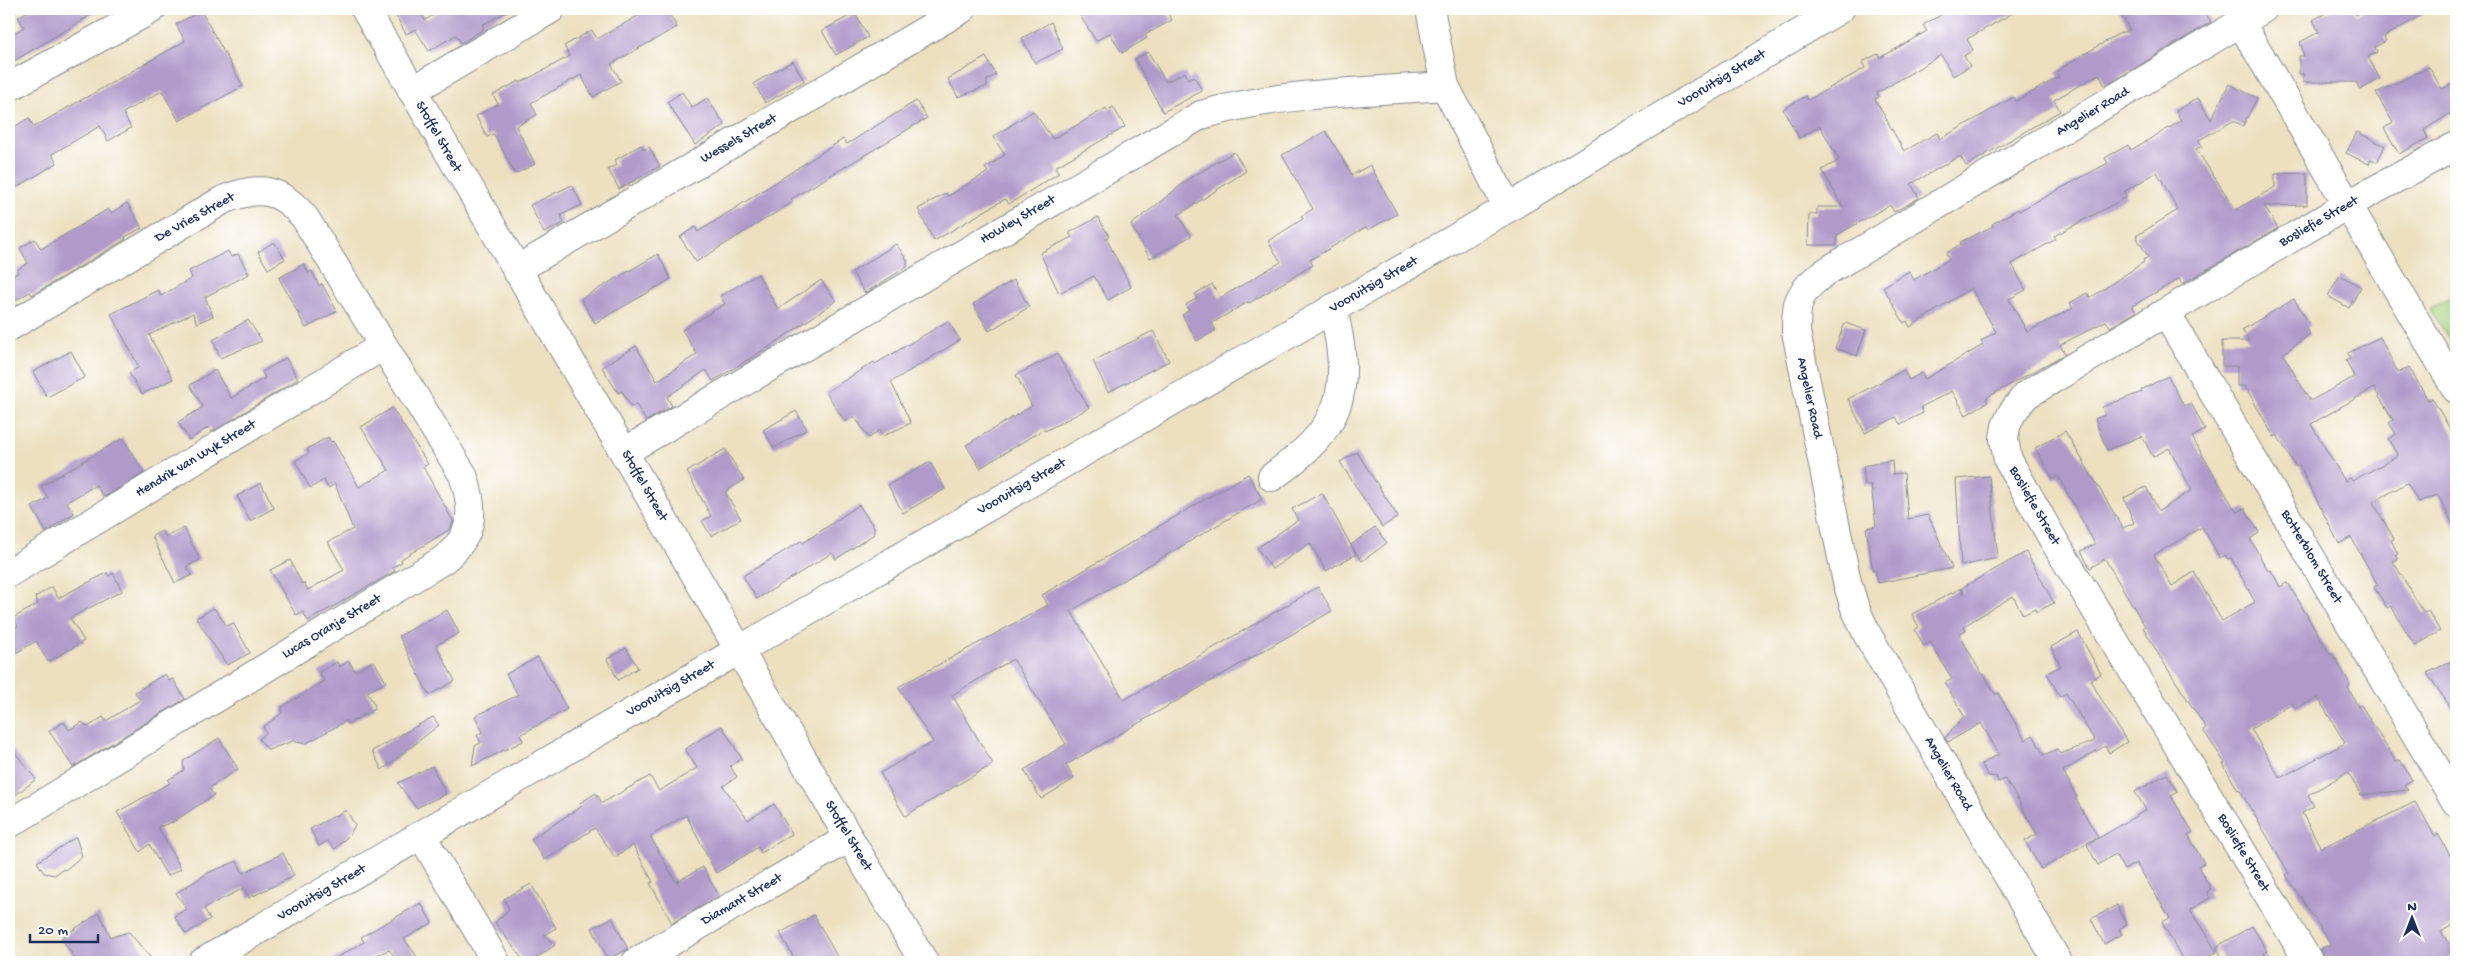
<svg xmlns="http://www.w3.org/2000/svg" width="2465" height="971" font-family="'Gochi Hand',sans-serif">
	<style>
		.green { fill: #a4d07c; stroke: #60806d }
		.building { fill: #b09aca; fill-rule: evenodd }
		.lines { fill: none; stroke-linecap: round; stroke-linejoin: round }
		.minor-casing { stroke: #84888e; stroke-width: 30 }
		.minor { stroke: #fff; stroke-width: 28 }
		.labels { text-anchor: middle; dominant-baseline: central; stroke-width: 5; stroke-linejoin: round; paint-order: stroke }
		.street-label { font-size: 14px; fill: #1b2f5e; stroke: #fff }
	</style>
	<rect width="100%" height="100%" fill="#fff"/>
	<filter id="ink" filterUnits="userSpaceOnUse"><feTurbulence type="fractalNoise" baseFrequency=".02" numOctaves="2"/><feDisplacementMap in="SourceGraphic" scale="10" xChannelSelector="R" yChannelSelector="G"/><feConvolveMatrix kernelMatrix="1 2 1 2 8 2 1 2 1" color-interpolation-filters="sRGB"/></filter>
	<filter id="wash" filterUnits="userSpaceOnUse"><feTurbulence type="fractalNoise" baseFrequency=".0096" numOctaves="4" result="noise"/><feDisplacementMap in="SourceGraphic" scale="20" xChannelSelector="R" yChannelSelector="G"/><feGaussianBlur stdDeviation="1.12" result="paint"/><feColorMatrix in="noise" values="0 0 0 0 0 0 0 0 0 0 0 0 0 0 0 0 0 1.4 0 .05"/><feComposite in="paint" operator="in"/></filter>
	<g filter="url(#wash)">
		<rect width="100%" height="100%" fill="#ece0bf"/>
		<!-- green -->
		<polygon class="green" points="2456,295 2456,352 2430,308"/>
		<g id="blocks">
			<!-- building -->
			<g class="building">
				<polygon points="32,9 101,9 9,64 9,36 24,27 18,17"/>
				<polygon points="405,9 419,9 425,20 444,9 512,9 482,25 484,29 461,43 456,35 429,51 415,29 406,34 395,14"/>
				<polygon points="650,9 666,9 677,27 611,64 621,81 593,97 581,75 531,103 537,115 516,126 535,164 515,174 494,134 487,137 476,116 498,104 493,95 519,81 520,83 570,56 564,46 592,30 597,39"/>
				<polygon points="1076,9 1165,9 1172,20 1145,35 1147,38 1122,53 1110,33 1096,41"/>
				<polygon points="1951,9 2020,9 1967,39 1973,50 1964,56 1970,66 1953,76 1941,55 1877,93 1879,97 1875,99 1904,151 1937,133 1940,139 2014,97 2016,101 2059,77 2056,72 2074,60 2120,33 2130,30 2118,9 2203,9 2211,22 2105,86 2099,74 2054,100 2060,111 1966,166 1960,156 1911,184 1919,198 1894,212 1890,205 1837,235 1837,245 1808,245 1809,214 1817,214 1817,207 1843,207 1822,170 1839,160 1820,126 1799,138 1783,109 1806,96 1808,100 1865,68 1862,62 1878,54 1880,58 1927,31 1923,25"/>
				<polygon points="2333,9 2352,9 2356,15 2367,9 2432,9 2384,37 2386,41 2375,47 2377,52 2368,57 2380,79 2360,90 2356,82 2303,82 2303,74 2299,74 2299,56 2304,56 2300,42 2319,32 2313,20"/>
				<polygon points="201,11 243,86 179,121 162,91 123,113 131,128 108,141 100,126 52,154 57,163 9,192 9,130 29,118 34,127 185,41 176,24"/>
				<polygon points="855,13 868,37 836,55 822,31"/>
				<polygon points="1051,22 1063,49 1035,63 1022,38"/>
				<polygon points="1148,52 1166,82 1185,72 1188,79 1194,76 1202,91 1163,112 1135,59"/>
				<polygon points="986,57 996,75 987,80 987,86 958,97 948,79"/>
				<polygon points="793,61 804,81 765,103 754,83"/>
				<polygon points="2429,67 2442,89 2456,82 2456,110 2424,130 2428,138 2399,154 2384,128 2393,123 2376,93"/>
				<path d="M2229,84l28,14 -14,28 -10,-5 -34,19 3,6 -6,3 40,61 39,-23v-13l32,-1v32l-43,1 14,22 -96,56 -3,-5 -47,27 4,6 -26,15 -4,-6 -46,24 5,9 -79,44 2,4 -22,13 -14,-24 -31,16 2,6 -23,11 -4,-7 -31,16 -17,-34 56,-29 5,10 13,-7 3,6 58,-34 -2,-4 15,-9 -25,-44 -61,39 -3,-6 -3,2 -21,-36 26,-16 5,9 35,-21 -3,-6 15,-9 -1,-2 33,-16 -1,-2 26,-15 1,2 89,-48 -3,-5 23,-13 3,5 50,-29 -5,-10 22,-13 13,22zM2157,172l21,38 -42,26 12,21 -5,3 1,2 -54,36 -3,-5 -17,10 3,5 -46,24 -18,-33 17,-9 -14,-26 44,-25 -2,-3 73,-39 -3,-5z"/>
				<polygon points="682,92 692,108 707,98 725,125 695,145 667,102"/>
				<polygon points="916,101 927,118 791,199 793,202 696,262 680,237 695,227 698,232 843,139 847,144"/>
				<polygon points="1113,107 1125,127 1055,167 1059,173 1009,204 1005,199 934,241 918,209 946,193 948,196 988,172 985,168 1005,155 993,137 1033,111 1053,139 1106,108 1107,111"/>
				<polygon points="1326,131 1352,175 1370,165 1397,214 1368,230 1366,227 1310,260 1313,265 1249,303 1248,302 1212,323 1216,330 1197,341 1182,315 1189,310 1186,305 1197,298 1195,294 1212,284 1220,298 1281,262 1268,241 1303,219 1301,216 1313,209 1282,155"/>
				<polygon points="2357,132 2385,146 2377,162 2371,159 2369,164 2346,153"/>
				<polygon points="641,145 644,150 649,147 660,166 619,189 608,169 617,165 615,160"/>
				<polygon points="1234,152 1246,171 1178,215 1191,236 1150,258 1131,225 1190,178"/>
				<polygon points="572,185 582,205 561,215 564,223 544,233 530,205"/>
				<polygon points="127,203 142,228 125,237 126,239 32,295 30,292 9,304 9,278 18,273 17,270 28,263 20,248 35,239 41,249 108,209 111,213"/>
				<polygon points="1098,217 1109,236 1106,238 1131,287 1108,300 1094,276 1059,293 1040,253 1072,237 1069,233"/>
				<polygon points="274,242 285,259 268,269 258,252"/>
				<polygon points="896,244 907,260 907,267 865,293 852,272"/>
				<polygon points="228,251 231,257 238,254 249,274 205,297 213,316 197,323 193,313 149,335 173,379 142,394 129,373 139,367 111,314 158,290 161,296 192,278 189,271"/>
				<polygon points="658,254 671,279 595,323 581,299"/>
				<polygon points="304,264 308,273 312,271 319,286 322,284 337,311 306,328 279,278"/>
				<polygon points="758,274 778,309 821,280 836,301 772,345 713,381 706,370 667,397 672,406 646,421 636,404 631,407 622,391 618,393 602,367 636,346 657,381 697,354 682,330 725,304 720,296"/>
				<polygon points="2340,275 2361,287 2349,308 2328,296"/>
				<polygon points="1014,280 1029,307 989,331 973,304"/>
				<path d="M2294,299l16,26 -4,3 4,6 -27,20 27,47 44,-24 -8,-17 4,-2 -2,-5 32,-16 18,36 11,-6 19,33 4,-2 24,41v92l-18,-36 -20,7 -11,-19 -34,19 21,37 -3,1 7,14 -3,1 3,4 -5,2 31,52 4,-2 12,20 -25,15 -24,-40 -4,2 -13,-21 4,-2 -27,-48 -12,7 -40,-79 -3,2 -19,-32 -3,2 -29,-51h-8v-20h-15v-25h27l-7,-11zM2374,388l19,32 -4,3 7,11 -8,5 10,17 -46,25 -2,-3 -5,3 -34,-57z"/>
				<polygon points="248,320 262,341 220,358 213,340"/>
				<polygon points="948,321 960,340 891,382 911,423 883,436 880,430 869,438 854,416 845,422 826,392 874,362 875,364"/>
				<polygon points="1845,323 1866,330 1857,356 1835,348"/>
				<polygon points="1153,331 1169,361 1108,392 1093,361"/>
				<polygon points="71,351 85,377 47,397 33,372"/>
				<polygon points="1057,354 1089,408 1045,431 1044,429 980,468 966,445 1032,406 1016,375"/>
				<polygon points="286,358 298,379 212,432 209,427 189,440 178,422 203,407 190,385 215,370 231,398 265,378 262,372"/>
				<path d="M2168,376l16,30 7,-3 14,27 -13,7 21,36 24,40 8,-5 14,25 -9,6 18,32 3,-1 9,17 8,-4 42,72 2,-1 16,26 2,6 -2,1 10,20 3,-2 35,57 4,-2 12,20 -8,5 4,5 -47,5 -13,-23 -40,23 6,11 -12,7 19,35 94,-46 20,34 3,-2 18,32v57l-15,9 15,21 -12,9h-117l-7,-13 11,-5 -45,-69 3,-2 -50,-84 -1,1 -15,-26 2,-1 -22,-33 3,-2 -46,-71 -17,-30 2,-1 -40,-67 -15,9 -9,-17 14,-7 -37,-68 -5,3 -18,-31 30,-17 58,97 11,-5 -10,-25 22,-11 13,24 33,-21 -23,-42 -16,9 -11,-21 -35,14 -12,-31 10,-4 -3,-8 40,-15 -1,-2zM2202,527l18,31 5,-3 3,4 3,-1 24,44 -33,19 -28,-49 -22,14 -18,-31zM2318,698l27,45 -65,35 -29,-49 41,-26 4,5z"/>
				<polygon points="392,408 428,464 423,467 453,521 452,525 449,530 401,559 402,562 393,567 395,571 308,621 303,612 296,615 270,570 290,560 302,584 304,583 308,590 344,570 328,542 353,529 335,484 328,488 324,480 310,488 295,461 309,453 307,449 328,437 331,442 333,441 359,487 389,470 361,427"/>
				<polygon points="796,411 807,429 774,448 763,430"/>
				<polygon points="123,438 144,473 104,497 96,485 67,502 74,513 46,532 32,507 48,498 41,486"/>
				<polygon points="725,449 744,480 725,492 741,519 711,536 702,521 711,516 687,472"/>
				<polygon points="1357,452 1398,517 1382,527 1340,462"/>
				<polygon points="1892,460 1893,474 1904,473 1908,519 1928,515 1952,568 1878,583 1875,570 1873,571 1866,528 1876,526 1871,485 1865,485 1863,466"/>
				<polygon points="930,462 945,489 903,513 888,485"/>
				<polygon points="1248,474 1262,499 1071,611 1124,700 1318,587 1332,611 1066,765 1074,779 1041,799 1024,770 1066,744 1013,659 952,695 993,764 905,816 880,773 933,742 898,687 1048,605 1042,595"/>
				<polygon points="1989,476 1998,558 1961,566 1956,479"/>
				<polygon points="261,483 274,508 250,521 237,496"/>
				<polygon points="1322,493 1356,554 1326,571 1310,543 1272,569 1257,548 1298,520 1292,509"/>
				<polygon points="859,505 874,527 874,534 836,559 832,553 757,599 743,576 801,541 803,543"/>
				<polygon points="1375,527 1387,543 1362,561 1351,545"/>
				<polygon points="184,528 200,560 186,567 192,575 175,583 152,536 162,531 166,537"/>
				<polygon points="2026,552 2054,603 2036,612 2035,609 2023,615 2013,596 1964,626 1966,630 1959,634 1982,675 1984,674 1995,694 1998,693 2025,740 2033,735 2044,755 2057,749 2060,754 2095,741 2066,693 2060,697 2047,673 2061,666 2051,647 2078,632 2101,674 2090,680 2127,742 2109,753 2105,746 2063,771 2077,797 2075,798 2098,837 2041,869 2025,841 2037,834 2017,798 2005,779 1998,782 1996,776 1989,777 1981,764 1999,754 1981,723 1948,742 1945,738 1964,716 1945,683 1952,679 1930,642 1924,646 1915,630 1919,627 1912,614 1961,588 1963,594 1963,587"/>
				<polygon points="107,573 109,576 113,573 122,591 70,618 84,641 48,662 36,641 9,657 9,631 18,626 13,618 38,604 35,597 52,587 58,598"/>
				<polygon points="214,608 227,626 233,623 250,653 227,665 196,618"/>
				<polygon points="447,610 459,633 436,645 455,681 429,695 399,636"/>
				<polygon points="626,648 638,668 618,680 607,659"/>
				<polygon points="538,657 567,709 520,735 523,741 472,766 475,746 481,743 477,735 483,732 475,716 518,695 506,674"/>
				<polygon points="2456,659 2456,715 2427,673"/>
				<polygon points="349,661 355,671 374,661 386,682 367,692 376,708 348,724 346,721 305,744 293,741 268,750 259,739 266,733 263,727 282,713 282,707 324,681 319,672 337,662 339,667"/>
				<polygon points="165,674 169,681 173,679 185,699 73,767 49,731 64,722 69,730 82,722 88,727 103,717 106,721 140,700 135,692"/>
				<polygon points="433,717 439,725 382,770 372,751"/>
				<polygon points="722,726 742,759 730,766 737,777 723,786 748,820 774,804 792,834 761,853 758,847 716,873 686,815 650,836 676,882 703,867 719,896 672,923 650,883 653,882 633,845 615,857 595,828 545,860 531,839 582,806 580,803 596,793 602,803 650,776 659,791 697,768 685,749"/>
				<polygon points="219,738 238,769 209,788 214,795 173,822 158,827 181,869 167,876 149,844 140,852 117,812 170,783 168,780 184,770 183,761"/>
				<polygon points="9,745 36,779 9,800"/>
				<polygon points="432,766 446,794 416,808 398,783"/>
				<polygon points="2167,774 2178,792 2171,796 2193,832 2188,835 2204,863 2198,866 2211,889 2207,892 2210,898 2190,910 2217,952 2200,962 2184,962 2162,922 2170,918 2136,863 2124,870 2115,854 2098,865 2087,845 2146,810 2135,792"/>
				<polygon points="346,810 355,825 350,834 335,849 328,841 319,846 310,829"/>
				<polygon points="76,837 82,856 65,870 63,869 55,875 44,873 37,862"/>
				<polygon points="283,853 294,876 249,898 244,888 204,908 210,919 186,934 174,916 187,909 176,893 208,873 237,861 243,873"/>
				<polygon points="531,884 556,928 544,935 555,945 531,962 525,962 495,923 509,909 504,899"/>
				<polygon points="421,903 432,923 404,939 421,962 399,962 389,950 360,962 329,962 364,942 361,937"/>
				<polygon points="2117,905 2127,924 2119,929 2122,934 2104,944 2091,919"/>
				<polygon points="99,913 111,937 129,932 154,962 77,962 61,938"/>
				<polygon points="814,915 840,962 796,962 780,933"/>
				<polygon points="612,918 628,949 608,959 592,928"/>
				<polygon points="2252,926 2267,951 2264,953 2269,962 2225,962 2216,947"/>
			</g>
		</g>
	</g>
	<g filter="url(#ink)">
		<use href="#blocks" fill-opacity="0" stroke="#84888e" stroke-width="1"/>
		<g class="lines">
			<!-- minor casing -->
			<g class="minor-casing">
				<g id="minor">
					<polyline points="365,9 849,838 924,962"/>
					<polyline points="1430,9 1445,86 1508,208"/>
					<polyline points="2241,23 2456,389"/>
					<polyline points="9,87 152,9"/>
					<polyline points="412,91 551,9"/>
					<polyline points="516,270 962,9"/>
					<polyline points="2166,313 2456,802"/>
					<path d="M9,327l214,-127c36,-15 57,-12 82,18l158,257c12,35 12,60 -20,85l-434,264"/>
					<path d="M624,452l577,-337c79,-23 163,-23 244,-29"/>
					<path d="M1272,477c71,-51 81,-84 61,-169"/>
					<polyline points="9,573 383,346"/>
					<polyline points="422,836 496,962"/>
					<polyline points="203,962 739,650 1508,208 1840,9"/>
					<polyline points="636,962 849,838"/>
					<path d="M2058,962l-191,-328 -12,-26 -8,-26 -51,-250c0,-9 0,-19 2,-28 7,-24 38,-38 58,-50l407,-245"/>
					<polyline points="2309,962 2054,541 2008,460 2004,439 2006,426 2012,413 2026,395 2347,205 2456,146"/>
				</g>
			</g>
			<!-- minor -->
			<use href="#minor" class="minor"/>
		</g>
	</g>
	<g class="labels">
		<!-- street labels -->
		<g class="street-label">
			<text transform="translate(1722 79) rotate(-31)">Vooruitsig Street</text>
			<text transform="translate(2093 112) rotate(-31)">Angelier Road</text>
			<text transform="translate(438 137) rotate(60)">Stoffel Street</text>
			<text transform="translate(739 139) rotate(-30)">Wessels Street</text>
			<text transform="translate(195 218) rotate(-29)">De Vries Street</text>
			<text transform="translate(1018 220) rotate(-30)">Howley Street</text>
			<text transform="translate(2319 222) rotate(-30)">Bosliefie Street</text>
			<text transform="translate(1374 285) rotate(-30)">Vooruitsig Street</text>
			<text transform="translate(1809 398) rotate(78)">Angelier Road</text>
			<text transform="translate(196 459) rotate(-31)">Hendrik van Wyk Street</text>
			<text transform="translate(644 486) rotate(60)">Stoffel Street</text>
			<text transform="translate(1022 487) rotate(-30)">Vooruitsig Street</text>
			<text transform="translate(2034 506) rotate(60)">Bosliefie Street</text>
			<text transform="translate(2311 557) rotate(59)">Botterblom Street</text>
			<text transform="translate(332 627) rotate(-31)">Lucas Oranje Street</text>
			<text transform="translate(671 689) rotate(-30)">Vooruitsig Street</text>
			<text transform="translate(1948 774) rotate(60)">Angelier Road</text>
			<text transform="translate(848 836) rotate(59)">Stoffel Street</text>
			<text transform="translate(2243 853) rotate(59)">Bosliefie Street</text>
			<text transform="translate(322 893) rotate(-30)">Vooruitsig Street</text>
			<text transform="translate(742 900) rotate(-30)">Diamant Street</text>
		</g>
	</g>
	<!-- margin -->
	<rect width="2465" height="971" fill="none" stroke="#fff" stroke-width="30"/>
	<!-- north arrow -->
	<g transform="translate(2412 918)" stroke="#ffffff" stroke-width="4" paint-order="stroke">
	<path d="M0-4L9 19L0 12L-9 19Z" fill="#1b2f5e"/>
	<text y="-8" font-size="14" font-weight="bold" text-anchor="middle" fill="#1b2f5e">N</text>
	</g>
	<!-- scale -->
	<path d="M30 934v8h68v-8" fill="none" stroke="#1b2f5e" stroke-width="2.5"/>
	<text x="38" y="934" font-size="15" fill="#1b2f5e" stroke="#ffffff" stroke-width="4" paint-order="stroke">20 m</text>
</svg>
